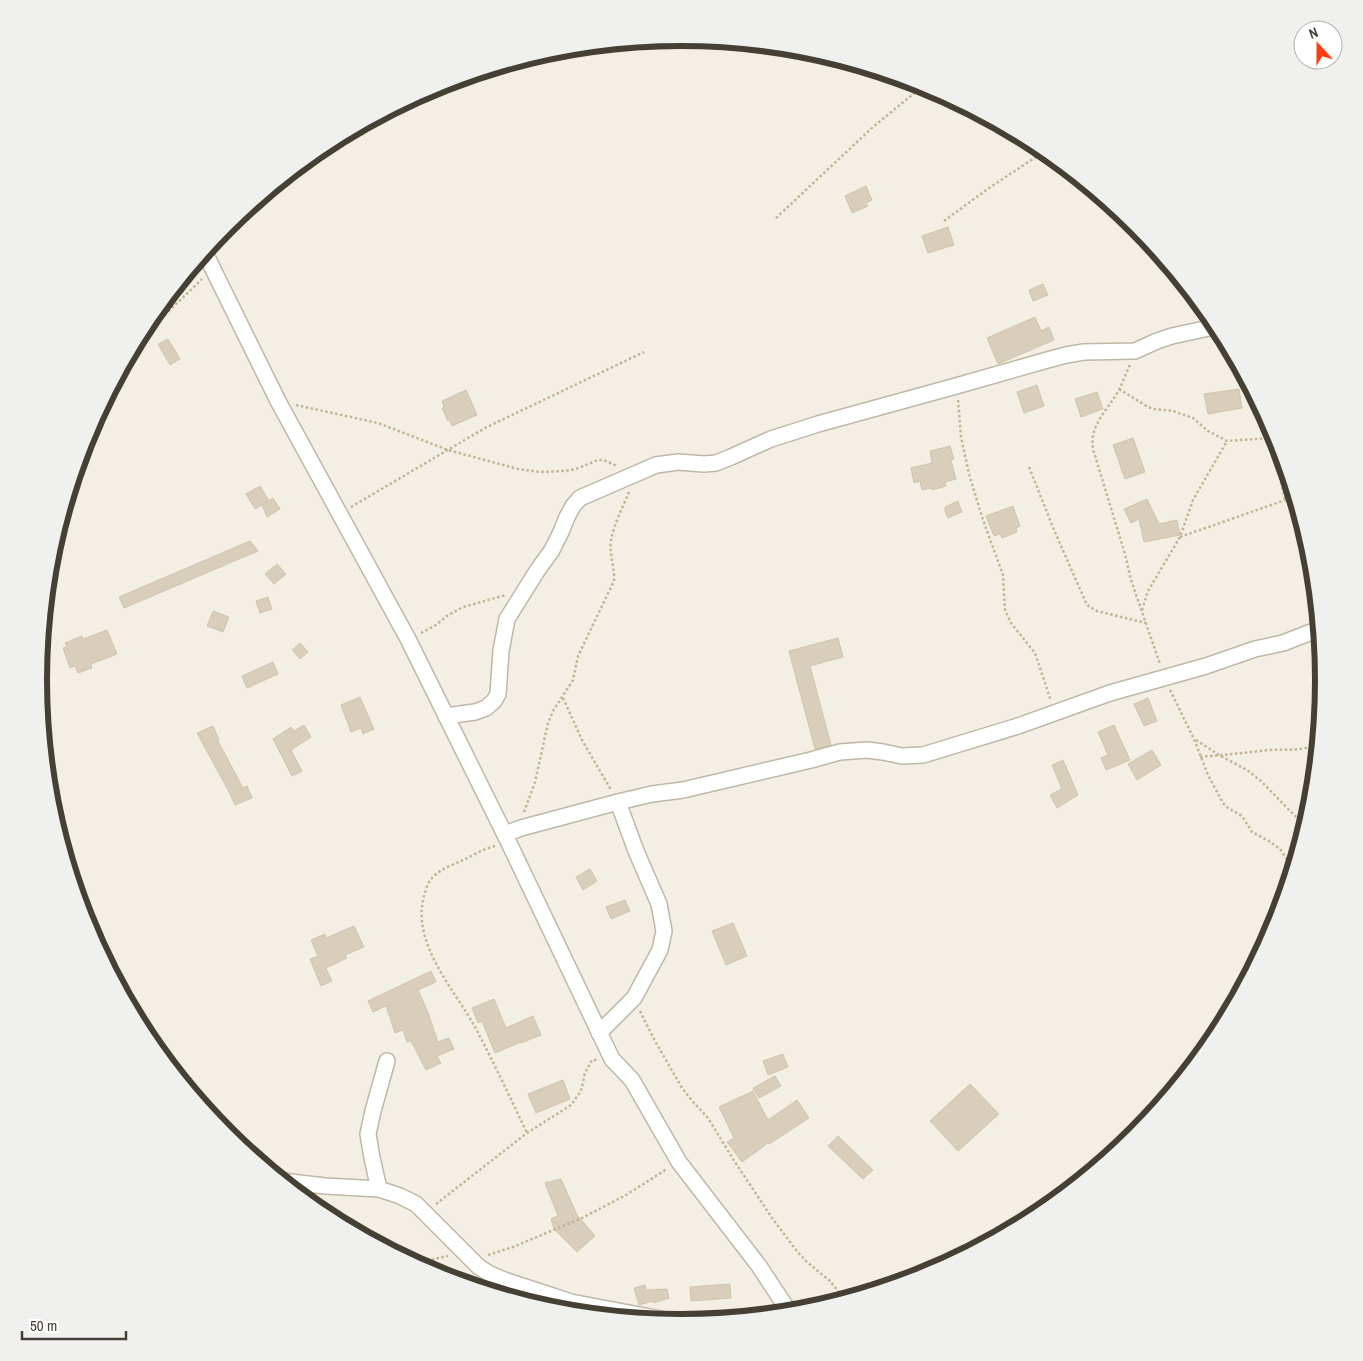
<svg xmlns="http://www.w3.org/2000/svg" width="1363" height="1361" font-family="'Archivo Narrow',sans-serif">
	<style>
		.building { fill: #d9cebc; stroke: #d1c4ac }
		.lines { fill: none; stroke-linecap: round; stroke-linejoin: round }
		.minor-casing { stroke: #c0b8a6; stroke-width: 18 }
		.path { stroke: #c3b496; stroke-width: 2.5; stroke-dasharray: 2.5 2.5; stroke-linecap: butt }
		.minor { stroke: #fff; stroke-width: 15 }
		.rim { fill: none; stroke: #464034; stroke-width: 6 }
	</style>
	<rect width="100%" height="100%" fill="#f4efe4"/>
	<!-- building -->
	<g class="building">
		<polygon points="866,186 872,200 866,203 868,206 852,213 845,196"/>
		<polygon points="948,227 954,245 928,253 922,236"/>
		<polygon points="1043,284 1048,295 1033,301 1029,290"/>
		<polygon points="1035,317 1041,331 1049,327 1054,340 998,364 987,338"/>
		<polygon points="168,339 180,359 170,365 158,344"/>
		<polygon points="1037,385 1044,406 1024,413 1017,392"/>
		<polygon points="1239,389 1242,408 1208,414 1204,394"/>
		<polygon points="466,390 477,415 452,426 450,420 448,421 442,408 444,407 442,401"/>
		<polygon points="1097,392 1103,409 1081,417 1075,399"/>
		<polygon points="1133,438 1145,472 1125,479 1113,445"/>
		<polygon points="950,446 954,459 951,460 956,479 945,482 946,486 932,490 931,488 922,490 920,481 914,483 911,468 932,463 930,451"/>
		<polygon points="260,486 269,501 255,509 246,494"/>
		<polygon points="273,498 280,509 267,517 262,505"/>
		<polygon points="1147,499 1159,524 1177,520 1180,535 1144,542 1139,519 1131,523 1124,509"/>
		<polygon points="958,501 962,512 948,518 945,511 945,507"/>
		<polygon points="1013,506 1020,526 1016,528 1017,532 1002,538 1000,534 994,536 986,516"/>
		<polygon points="250,541 258,551 124,608 119,597"/>
		<polygon points="277,564 286,574 274,584 265,574"/>
		<polygon points="268,597 272,609 260,613 256,601"/>
		<polygon points="213,611 229,617 223,632 207,626"/>
		<polygon points="107,630 117,654 91,664 92,668 78,673 75,666 70,668 63,648 67,647 65,643 82,636 83,639"/>
		<polygon points="838,638 843,657 810,666 831,745 815,749 789,651"/>
		<polygon points="300,643 308,652 300,659 292,650"/>
		<polygon points="273,662 278,674 247,688 242,676"/>
		<polygon points="360,697 374,729 363,734 361,728 351,732 341,705"/>
		<polygon points="1148,698 1157,721 1144,726 1134,704"/>
		<polygon points="304,725 311,737 291,750 302,771 292,776 273,739 291,727 294,731"/>
		<polygon points="1114,725 1130,760 1106,770 1101,758 1108,755 1098,732"/>
		<polygon points="213,726 219,740 218,741 243,788 247,786 252,798 235,805 228,790 197,733"/>
		<polygon points="1152,750 1161,765 1137,780 1128,764"/>
		<polygon points="1063,760 1078,795 1057,808 1050,795 1062,789 1052,765"/>
		<polygon points="590,869 597,881 583,890 576,877"/>
		<polygon points="625,900 630,911 611,919 606,907"/>
		<polygon points="733,923 747,956 726,965 712,931"/>
		<polygon points="354,926 364,947 345,955 347,958 326,968 332,981 321,986 310,959 318,956 311,940 325,934 326,938"/>
		<polygon points="431,971 436,982 418,990 429,1015 438,1042 449,1038 454,1049 437,1056 441,1063 426,1070 411,1041 407,1042 403,1030 395,1033 386,1006 373,1012 368,1001"/>
		<polygon points="494,999 506,1028 533,1016 541,1035 521,1043 521,1042 495,1053 482,1021 478,1023 472,1008"/>
		<polygon points="783,1054 788,1067 768,1075 763,1061"/>
		<polygon points="775,1076 781,1086 759,1098 753,1088"/>
		<polygon points="563,1080 570,1099 536,1113 528,1094"/>
		<polygon points="970,1084 999,1114 958,1151 930,1121"/>
		<polygon points="753,1091 768,1120 797,1100 809,1118 769,1144 768,1143 742,1162 727,1142 734,1138 719,1107"/>
		<polygon points="838,1136 873,1170 863,1179 828,1146"/>
		<polygon points="561,1179 577,1215 595,1236 577,1252 554,1229 551,1219 558,1216 545,1183"/>
		<polygon points="730,1284 731,1298 691,1301 690,1287"/>
		<polygon points="645,1285 646,1290 667,1289 669,1298 654,1303 653,1301 639,1305 634,1288"/>
	</g>
	<g class="lines">
		<!-- minor casing -->
		<g class="minor-casing">
			<g id="minor">
				<polyline points="205,253 278,401 408,639 509,843 612,1059 632,1080 679,1162 759,1266 790,1313"/>
				<polyline points="446,716 475,712 486,708 494,701 498,694 501,651 507,619 537,571 552,550 561,532 567,517 573,506 580,498 656,465 678,462 704,464 716,463 731,457 771,439 818,424 956,386 1051,359 1066,355 1084,352 1135,351 1157,341 1172,336 1218,326"/>
				<polyline points="505,834 521,828 618,802 652,794 683,790 811,760 840,752 867,750 883,752 902,756 923,755 1018,726 1110,693 1206,666 1255,649 1283,643 1319,629"/>
				<polyline points="599,1033 634,998 660,950 664,931 659,904 636,851 618,802"/>
				<polyline points="282,1181 325,1186 379,1189 400,1196 416,1204 479,1267 490,1274 504,1280 571,1302 682,1323"/>
				<polyline points="379,1189 372,1158 368,1134 373,1111 387,1061"/>
			</g>
		</g>
		<!-- path -->
		<g class="path">
			<polyline points="776,218 873,127 924,85"/>
			<polyline points="944,221 989,188 1045,151"/>
			<polyline points="136,343 202,279"/>
			<path d="M1130,365c-4,8 -7,17 -11,25 -11,20 -30,35 -26,59l32,105 6,26 29,84"/>
			<polyline points="1119,389 1148,407 1154,409 1173,411 1193,418 1208,431 1227,441 1270,438 1277,439"/>
			<polyline points="958,400 961,437 969,474 982,517 1003,575 1005,610 1011,623 1035,653 1051,701"/>
			<polyline points="296,405 378,423 448,450 518,469 540,472 564,471 576,469 598,460 603,460 617,466"/>
			<polyline points="1264,414 1285,499"/>
			<polyline points="1029,467 1054,530 1087,605 1097,611 1146,623"/>
			<polyline points="351,507 485,428 644,352"/>
			<polyline points="1180,537 1294,497"/>
			<polyline points="1142,610 1148,591 1180,537 1193,500 1227,441"/>
			<polyline points="421,633 436,625 447,616 463,607 506,595"/>
			<polyline points="1170,690 1194,739 1208,775 1223,803 1228,808 1242,816 1252,832 1269,841 1280,849 1293,868"/>
			<polyline points="563,698 582,740 611,790"/>
			<polyline points="1196,740 1219,755 1247,770 1261,781 1294,815 1306,825"/>
			<path d="M1200,757c23,-2 45,-4 68,-7 19,-1 31,2 50,-6"/>
			<path d="M524,812l11,-30 13,-59 5,-12 20,-31 5,-24 36,-75c1,-14 -5,-27 -3,-40 2,-15 12,-34 18,-49"/>
			<path d="M495,846c-12,3 -23,10 -34,15 -9,4 -20,8 -27,15 -6,5 -8,13 -10,20 -13,47 30,93 51,131 18,34 35,70 52,106"/>
			<polyline points="640,1011 655,1041 682,1088 694,1103 708,1118 733,1159 772,1218 796,1250 807,1262 830,1281 845,1300"/>
			<polyline points="436,1204 527,1133 571,1105 581,1091 585,1073 592,1060 597,1060"/>
			<polyline points="488,1255 513,1247 582,1218 626,1195 667,1169"/>
			<polyline points="418,1266 434,1259 448,1256"/>
		</g>
		<!-- minor -->
		<use href="#minor" class="minor"/>
	</g>
	<!-- crop -->
	<path d="M0 0H1363V1361H0ZM47 680a634 634 0 1 1 1268 0a634 634 0 1 1-1268 0Z" fill="#f0f0ef" fill-rule="evenodd"/>
	<path class="rim" d="M47 680a634 634 0 1 1 1268 0a634 634 0 1 1-1268 0Z"/>
	<!-- north arrow -->
	<g transform="translate(1318 45) rotate(339)"><circle r="24" fill="#ffffff" stroke="#b5b3ae"/>
	<path d="M0-4L9 19L0 12L-9 19Z" fill="#ff3b10"/>
	<text y="-8" font-size="14" font-weight="bold" text-anchor="middle" fill="#464034">N</text>
	</g>
	<!-- scale -->
	<path d="M22 1331v8h104v-8" fill="none" stroke="#464034" stroke-width="2.5"/>
	<text x="30" y="1331" font-size="15" fill="#464034" stroke="#ffffff" stroke-width="4" paint-order="stroke">50 m</text>
</svg>
